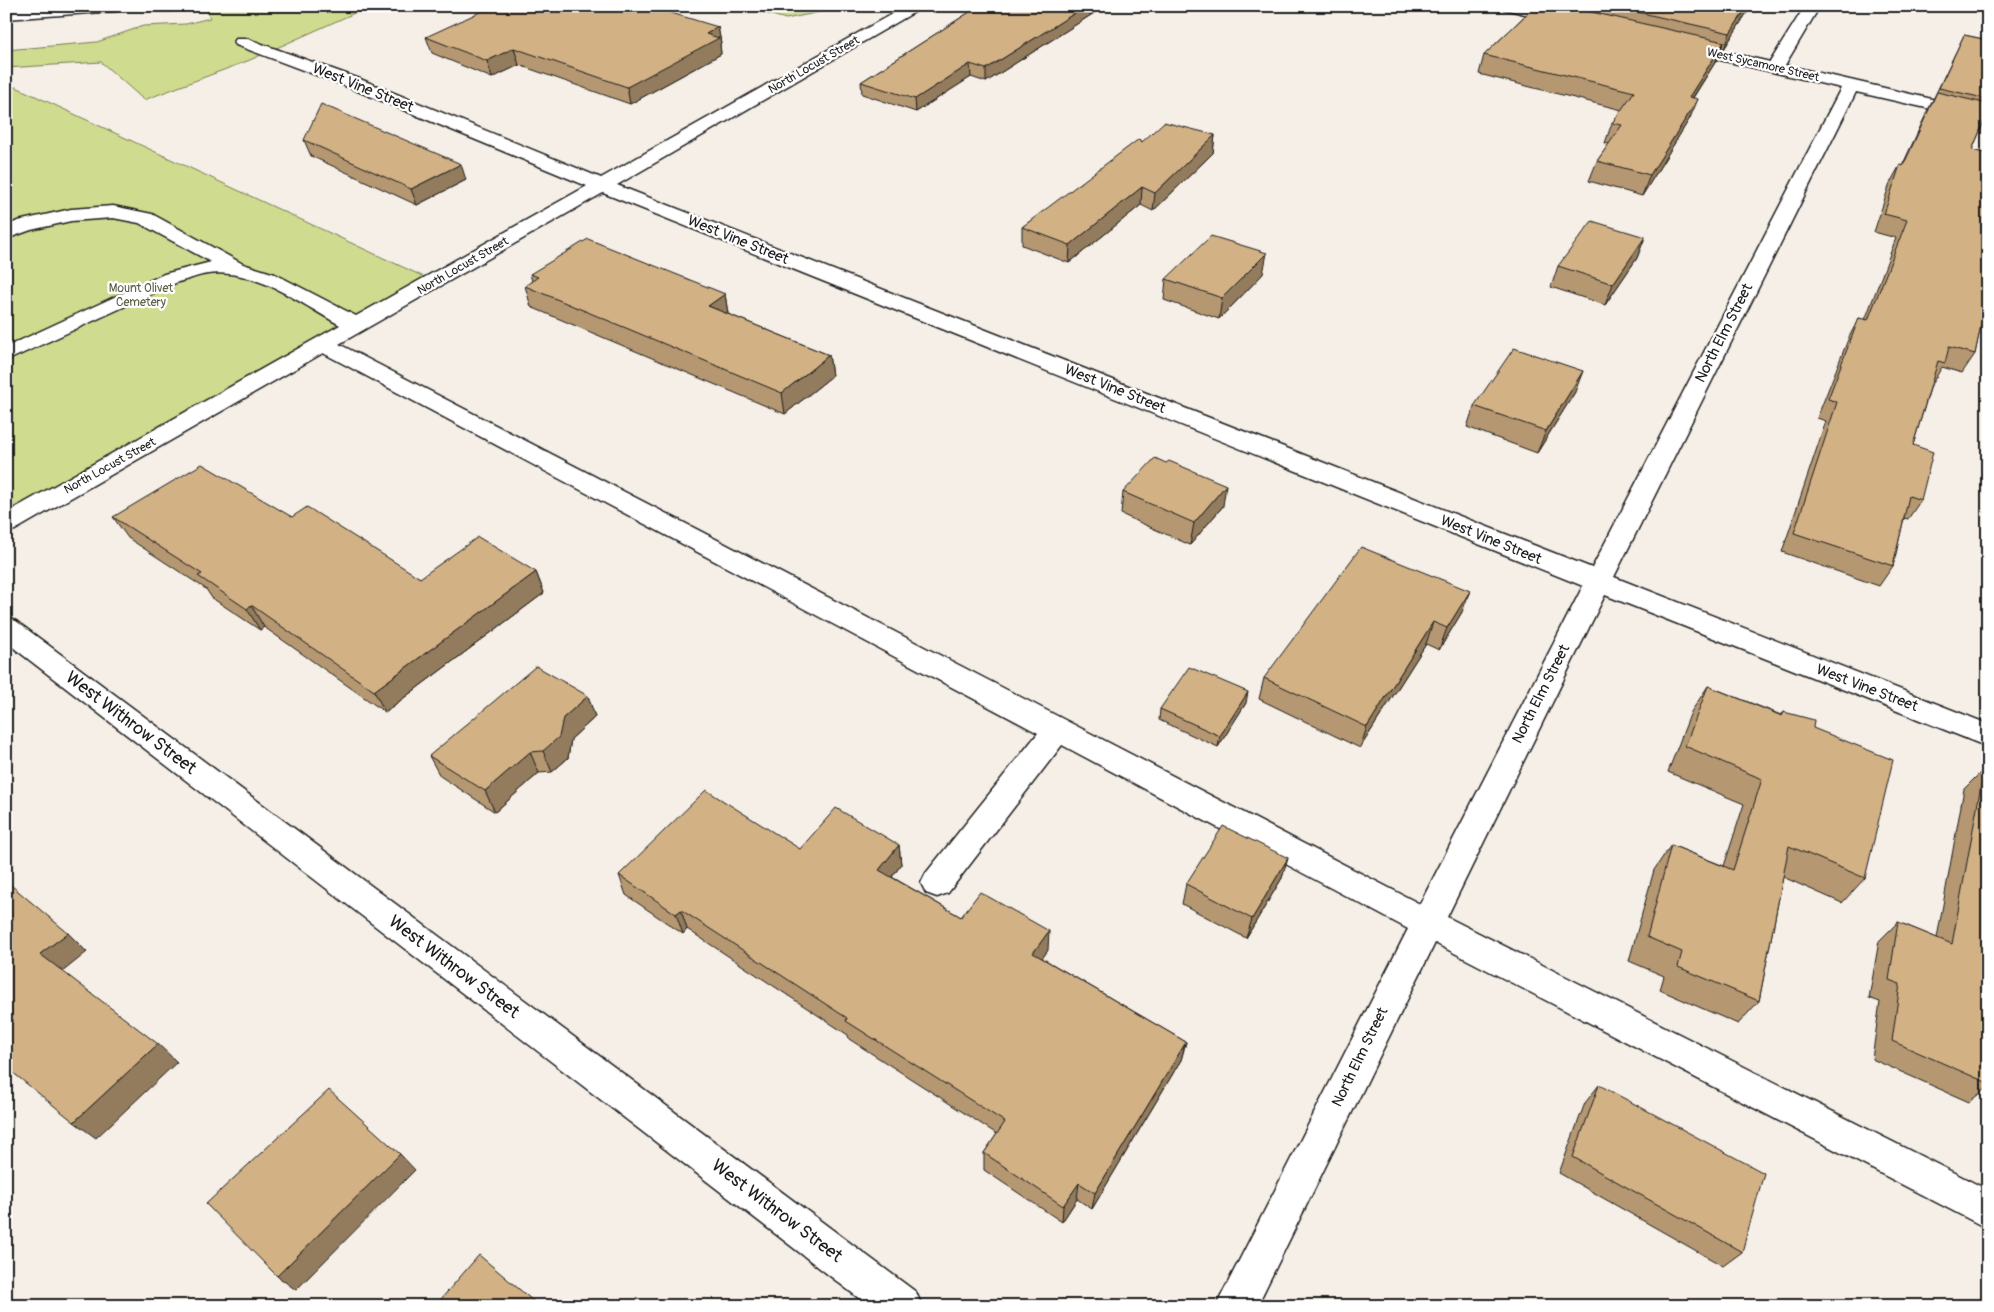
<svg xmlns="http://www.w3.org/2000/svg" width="1994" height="1312" font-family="Pangolin,sans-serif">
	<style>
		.green { fill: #cfdb8e; stroke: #767c55 }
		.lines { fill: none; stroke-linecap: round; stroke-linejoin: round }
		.minor-casing { stroke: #1c1c1c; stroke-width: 3 }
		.minor { fill: #fff; fill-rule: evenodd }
		.wall { fill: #b59872; stroke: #1c1c1c }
		.shaded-wall { fill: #937c5d; stroke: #1c1c1c }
		.building { fill: #d2b185; stroke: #1c1c1c }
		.labels { text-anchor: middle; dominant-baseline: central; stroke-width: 4.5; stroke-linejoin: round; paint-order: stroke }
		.far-street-label { font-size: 12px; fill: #1c1c1c; stroke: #fff }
		.far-park-label { font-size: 12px; fill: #5b5f44; stroke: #fff }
		.street-label { font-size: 15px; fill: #1c1c1c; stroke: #fff }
		.near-street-label { font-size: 18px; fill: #1c1c1c; stroke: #fff }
	</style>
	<rect width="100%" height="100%" fill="#f6efe7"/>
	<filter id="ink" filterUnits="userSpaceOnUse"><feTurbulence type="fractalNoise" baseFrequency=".02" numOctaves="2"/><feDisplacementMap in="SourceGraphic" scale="10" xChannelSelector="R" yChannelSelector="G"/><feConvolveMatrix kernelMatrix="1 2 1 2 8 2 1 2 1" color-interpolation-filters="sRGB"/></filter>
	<g filter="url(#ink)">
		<!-- green -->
		<g class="green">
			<polygon points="218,6 370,6 250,60 144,100 101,62 6,68 6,50 97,42 143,26 186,24 210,18 206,9"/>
			<polygon points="739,6 849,6 786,19"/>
			<polygon points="16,87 435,282 6,524 6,88"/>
		</g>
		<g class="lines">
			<!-- minor casing -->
			<g class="minor-casing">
				<g id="minor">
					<polygon points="50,6 124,6 117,11 6,19 6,9"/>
					<path d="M145,6h38c-6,7 -32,7 -38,0z"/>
					<path d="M906,6h19l-308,179 975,383 249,-480 -164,-38 -2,-3 2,-3 6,-2 87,20 35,-56h15l-35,59 203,47v10l-132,-30 -242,485 374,147v23l-383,-152 -158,322 541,273v39l-553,-286 -178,363h-41l192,-377 -346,-184 -114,148 -11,4 -11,-4 -5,-10 5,-10 112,-140 -715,-380 -308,177 -9,2v-19l334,-188c-39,-21 -85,-57 -132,-51 -10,1 -20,6 -30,8l-172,79v-14l158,-73 47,-12 -72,-39 -26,-5 -42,3 -40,9 -25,9v-13l12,-5 53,-12 42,-3 39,8 91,50 32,10 81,42 231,-130 -239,-99 -112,-42 -2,-3 2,-3h12l112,40 241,99zM603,193l980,393 -163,318 -1081,-560z"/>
					<polygon points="1502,6 1530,6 1571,16 1574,19 1566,24 1504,9"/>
					<polygon points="1977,6 1988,6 1988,11 1979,9"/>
					<polygon points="6,618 16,621 916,1292 922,1306 869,1306 6,642"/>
				</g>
			</g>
			<!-- minor -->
			<use href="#minor" class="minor"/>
		</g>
		<!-- wall -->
		<g class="wall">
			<polygon points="979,6 1105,6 986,82 971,77 916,112 862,94 861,82"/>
			<polygon points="1535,6 1751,6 1724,49 1721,48 1716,61 1693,98 1690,118 1642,196 1589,181 1597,161 1609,144 1605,143 1612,123 1622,110 1479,74 1484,55"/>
			<polygon points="718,27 721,43 720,44 721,54 630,104 519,65 492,78 432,53 426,37"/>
			<polygon points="1964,35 1988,40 1988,112 1972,150 1988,154 1988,310 1984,309 1975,354 1962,373 1942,367 1933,382 1932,382 1913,445 1921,500 1908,519 1904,518 1893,566 1879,586 1782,552 1826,421 1817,418 1849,337 1859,318 1865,320 1896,238 1874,232 1890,183 1900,165 1902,166 1928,110"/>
			<polygon points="1215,135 1213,153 1153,211 1141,205 1069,263 1022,245 1022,227 1142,142"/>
			<polygon points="304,140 466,180 417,205 311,156"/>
			<polygon points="1645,237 1637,258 1605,305 1551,287 1558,266"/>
			<polygon points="530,274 725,294 728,314 829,355 832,376 785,414 531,307 525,286 532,281"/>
			<polygon points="1263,274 1219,319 1164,300 1166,279"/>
			<polygon points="1575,392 1537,453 1467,427 1474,406"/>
			<polygon points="1123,492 1223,506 1190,545 1121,514"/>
			<polygon points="113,517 292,517 420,578 536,572 544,593 385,712 264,627 260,630 212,598 206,589 128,538"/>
			<polygon points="1462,612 1439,650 1426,644 1360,748 1259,699 1264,678"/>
			<polygon points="1708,686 1781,715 1784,712 1813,728 1865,878 1842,903 1783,877 1759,1001 1738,1024 1660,990 1664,976 1629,961 1654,870 1671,845 1724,866 1744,804 1668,772 1691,712"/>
			<polygon points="588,696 595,717 571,739 568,758 552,772 539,773 495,812 440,776 429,756"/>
			<polygon points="1246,703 1218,747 1159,720 1160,709"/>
			<polygon points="1984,769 1988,769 1988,1087 1969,1102 1872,1059 1880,1002 1869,998 1879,941 1898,922 1937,938 1964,789"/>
			<polygon points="899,845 901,865 892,877 961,917 1048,950 1042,958 1186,1042 1181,1060 1092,1209 1077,1199 1062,1222 984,1170 984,1153 997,1134 849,1039 848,1035 687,929 683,934 626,895 619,875 800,849"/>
			<polygon points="1288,858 1282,878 1246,938 1182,904 1186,884"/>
			<polygon points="1599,1085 1742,1252 1723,1266 1559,1173 1585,1103"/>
		</g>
		<!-- shaded-wall -->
		<g class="shaded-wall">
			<polygon points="1086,6 1105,6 986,82 986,69"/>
			<polygon points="1748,6 1751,6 1724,49 1730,33"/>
			<polygon points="718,27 721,43 720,44 721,54 630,104 627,87 706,34"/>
			<polygon points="1724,42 1716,61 1681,116 1689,97"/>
			<polygon points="514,48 519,65 492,78 487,61"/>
			<polygon points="970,64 971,77 916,112 915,99"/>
			<polygon points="1698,99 1690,118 1642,196 1650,175"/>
			<polygon points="1215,135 1213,153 1153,211 1155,193"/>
			<polygon points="461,164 466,180 417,205 411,189"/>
			<polygon points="1142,187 1141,205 1069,263 1070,245"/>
			<polygon points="1645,237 1637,258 1605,305 1613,284"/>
			<polygon points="1267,253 1263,274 1219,319 1222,298"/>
			<polygon points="725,294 728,314 708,306"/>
			<polygon points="829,355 832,376 785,414 782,393"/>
			<polygon points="1583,371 1575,392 1537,453 1546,431"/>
			<polygon points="1226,485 1223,506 1190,545 1194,523"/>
			<polygon points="536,572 544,593 385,712 374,691"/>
			<polygon points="1470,591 1462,612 1439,650 1447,628"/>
			<polygon points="251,605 264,627 260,630 247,609"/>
			<polygon points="1433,622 1426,644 1360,748 1367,727"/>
			<polygon points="1248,692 1246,703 1218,747 1220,736"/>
			<polygon points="588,696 595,717 571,739 568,758 552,772 543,751 563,718"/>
			<polygon points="530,752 539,773 495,812 485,791"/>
			<polygon points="899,845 901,865 882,889 879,870"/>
			<polygon points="1288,858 1282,878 1246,938 1252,919"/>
			<polygon points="681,910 687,929 683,934 676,914"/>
			<polygon points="1049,931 1048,950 1033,972 1033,953"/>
			<polygon points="68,933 87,952 61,973 40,954"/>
			<polygon points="1186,1042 1181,1060 1092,1209 1095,1193"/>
			<polygon points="158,1044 177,1062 96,1138 74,1122"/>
			<polygon points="400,1154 415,1170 296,1290 277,1276"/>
			<polygon points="1079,1183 1077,1199 1062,1222 1063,1206"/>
		</g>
		<!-- building -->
		<g class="building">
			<polygon points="493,6 648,6 718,27 706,34 719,38 627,87 514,48 487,61 426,37"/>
			<polygon points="979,6 1086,6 986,69 970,64 915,99 861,82"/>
			<polygon points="1535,6 1565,6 1724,42 1689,97 1698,99 1650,175 1597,161 1622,125 1612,123 1634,92 1484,55"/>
			<polygon points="1611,6 1748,6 1730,33"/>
			<polygon points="1964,35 1988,40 1988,99 1939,88"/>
			<polygon points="1937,92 1988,104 1988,112 1972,150 1988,154 1988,291 1975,354 1949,347 1945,363 1938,361 1913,445 1933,452 1921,500 1909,496 1893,566 1794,533 1837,402 1828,399 1859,318 1868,320 1907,220 1884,214 1900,165 1903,166"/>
			<polygon points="321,104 461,164 411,189 304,140"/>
			<polygon points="1164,122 1215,135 1155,193 1142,187 1070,245 1022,227 1139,139 1142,142"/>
			<polygon points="1592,221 1645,237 1613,284 1558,266"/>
			<polygon points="1211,236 1267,253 1222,298 1166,279"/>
			<polygon points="588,239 725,294 708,306 829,355 782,393 525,286 538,277 530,274"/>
			<polygon points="1514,348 1583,371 1546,431 1474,406"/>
			<polygon points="1155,458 1166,463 1169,461 1226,485 1194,523 1123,492"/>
			<polygon points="202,464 292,517 307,507 420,578 478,537 536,572 374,691 251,605 247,609 198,576 202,574 113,517"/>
			<polygon points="1361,547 1470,591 1447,628 1433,622 1367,727 1264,678"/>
			<polygon points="536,666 588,696 563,718 559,737 543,751 530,752 485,791 429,756"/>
			<polygon points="1189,667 1248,692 1220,736 1160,709"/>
			<polygon points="1708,686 1782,716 1784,712 1814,720 1813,728 1893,760 1865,878 1789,846 1759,1001 1678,967 1682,952 1647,937 1671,845 1733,870 1762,779 1685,746"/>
			<polygon points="1984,769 1988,769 1988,1083 1892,1041 1900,984 1889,980 1898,922 1952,944"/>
			<polygon points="706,790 800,849 836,808 899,845 879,870 961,917 980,892 1049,931 1033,953 1186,1042 1095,1193 1079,1183 1063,1206 984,1153 1005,1122 846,1021 847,1018 681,910 676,914 619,875"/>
			<polygon points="1223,826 1288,858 1252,919 1186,884"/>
			<polygon points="6,881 68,933 40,954 158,1044 74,1122 6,1067"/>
			<polygon points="1599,1085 1764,1173 1742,1252 1573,1157"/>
			<polygon points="329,1090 400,1154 277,1276 206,1204"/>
			<polygon points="479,1255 539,1306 435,1306"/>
		</g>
	</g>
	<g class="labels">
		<!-- far-street labels -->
		<g class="far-street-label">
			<text transform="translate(814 65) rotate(-30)">North Locust Street</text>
			<text transform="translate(1763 65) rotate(13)">West Sycamore Street</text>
			<text transform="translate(463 266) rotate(-30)">North Locust Street</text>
			<text transform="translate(110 466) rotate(-29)">North Locust Street</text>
		</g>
		<!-- far-park labels -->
		<g class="far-park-label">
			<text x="141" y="288">Mount Olivet<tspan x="141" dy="14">Cemetery</tspan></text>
		</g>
		<!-- street labels -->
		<g class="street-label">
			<text transform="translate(363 88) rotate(22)">West Vine Street</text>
			<text transform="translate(738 240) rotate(22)">West Vine Street</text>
			<text transform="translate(1724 333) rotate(-63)">North Elm Street</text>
			<text transform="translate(1115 389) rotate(22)">West Vine Street</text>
			<text transform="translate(1491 540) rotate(22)">West Vine Street</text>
			<text transform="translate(1867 688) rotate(21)">West Vine Street</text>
			<text transform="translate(1541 694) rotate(-63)">North Elm Street</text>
			<text transform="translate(1360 1057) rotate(-64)">North Elm Street</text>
		</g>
		<!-- near-street labels -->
		<g class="near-street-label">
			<text transform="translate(131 723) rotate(37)">West Withrow Street</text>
			<text transform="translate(454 967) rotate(37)">West Withrow Street</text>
			<text transform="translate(777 1211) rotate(37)">West Withrow Street</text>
		</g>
	</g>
	<!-- margin -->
	<rect width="1994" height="1312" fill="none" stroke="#fff" stroke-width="25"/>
	<rect x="12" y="12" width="1969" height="1287" fill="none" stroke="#1c1c1c" stroke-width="2" filter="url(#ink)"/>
</svg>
